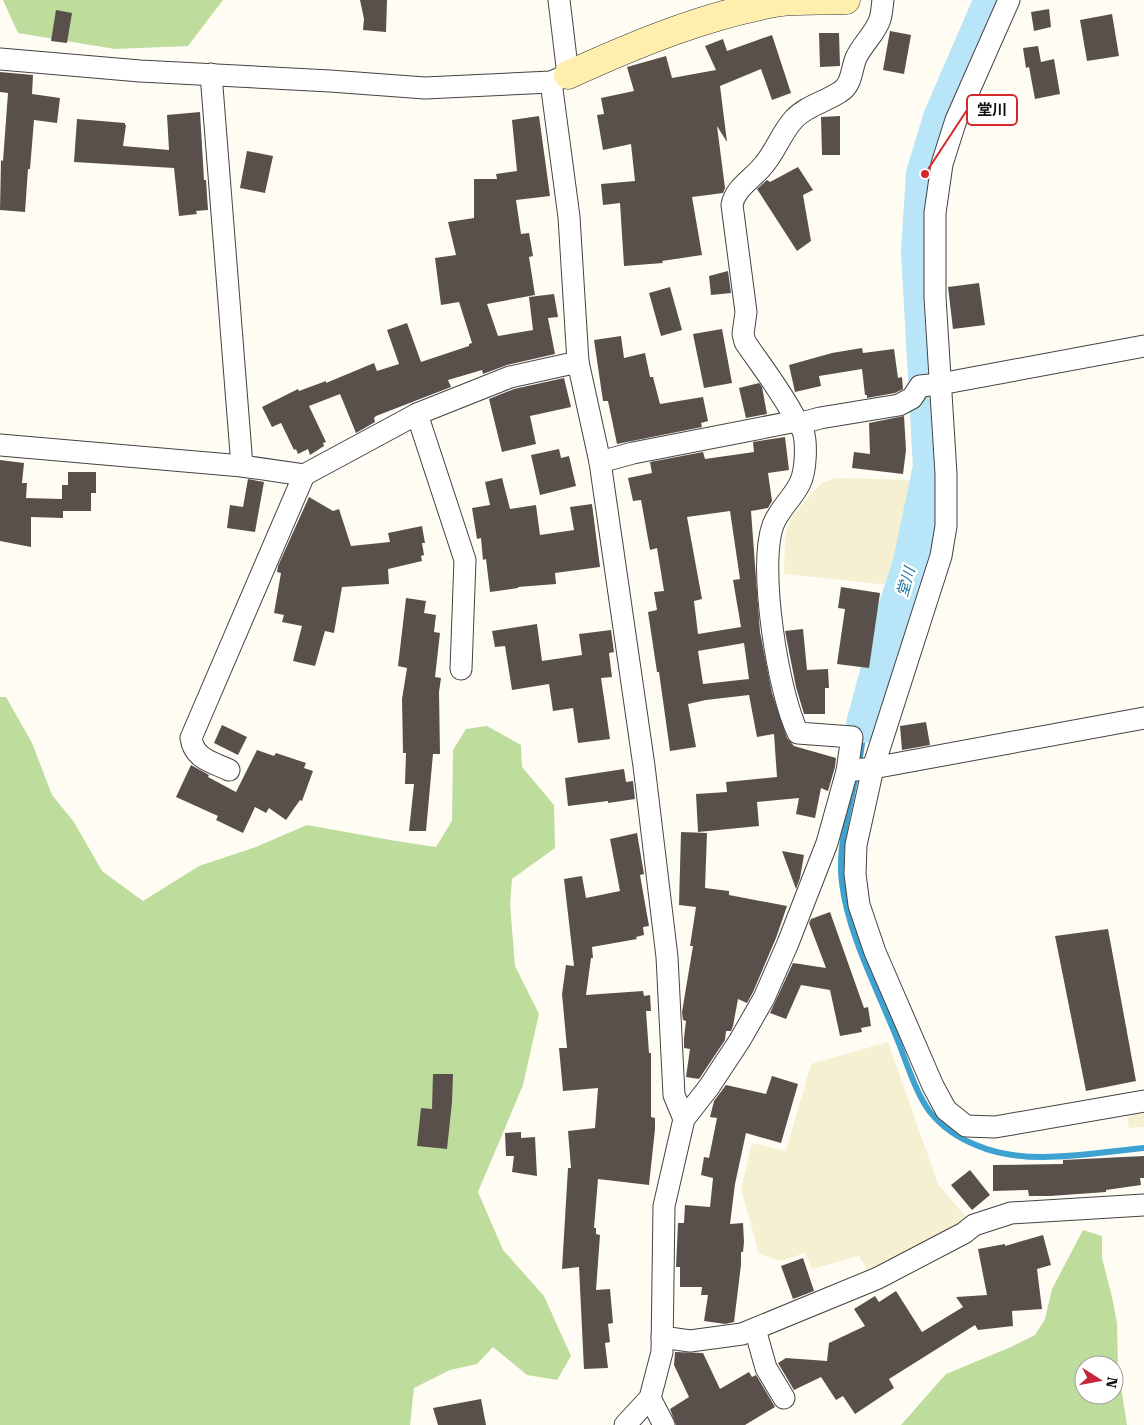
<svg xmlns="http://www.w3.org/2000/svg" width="1144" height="1425" font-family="'Roboto Serif','Noto Sans JP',serif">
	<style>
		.farmland { fill: #f6f0d3 }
		.forest { fill: #bedc9b; fill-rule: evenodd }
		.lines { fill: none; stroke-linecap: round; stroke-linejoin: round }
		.stream { stroke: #3da2cf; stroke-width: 6 }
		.river { stroke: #b8e5f7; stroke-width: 38 }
		.building { fill: #59504c; fill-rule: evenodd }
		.street-casing { stroke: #434343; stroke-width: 23 }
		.secondary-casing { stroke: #323232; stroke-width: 29 }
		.street { stroke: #fff; stroke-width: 21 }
		.secondary { stroke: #ffefaf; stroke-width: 28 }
		.labels { text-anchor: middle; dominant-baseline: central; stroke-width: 5; stroke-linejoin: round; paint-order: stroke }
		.water-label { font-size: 15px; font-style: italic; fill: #1674a6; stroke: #fff }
		.leader { fill: none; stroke: #d62828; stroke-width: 2 }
		.callout-dot { fill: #d62828; stroke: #fff; stroke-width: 2 }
		.callout { fill: #fff; stroke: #d62828; stroke-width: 2 }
		.callout-label { font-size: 15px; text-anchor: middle; font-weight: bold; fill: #101010 }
	</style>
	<rect width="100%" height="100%" fill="#fffcf4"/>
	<!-- farmland -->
	<g class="farmland">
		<polygon points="835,478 916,480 924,483 898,586 784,574 785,538 790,520 802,504 822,483"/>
		<polygon points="888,1042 938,1184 968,1219 871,1276 859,1256 812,1269 805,1253 781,1261 759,1254 741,1189 752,1143 786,1151 811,1064"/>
		<polygon points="1144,1113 1144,1127 1129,1128 1127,1116"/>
	</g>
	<!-- forest -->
	<g class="forest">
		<polygon points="3,0 223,0 188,46 115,49 18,33"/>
		<polygon points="0,697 6,697 32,743 52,795 74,822 102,871 143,901 199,866 256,847 307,825 396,841 436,847 452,821 453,750 466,729 487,726 521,745 522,767 554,805 555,848 512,879 510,904 515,966 539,1014 523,1085 478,1192 503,1250 544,1296 571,1356 557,1380 527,1375 493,1347 477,1364 450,1370 414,1388 410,1425 0,1425"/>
		<path d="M1083,1230l19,6v22l10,39 5,26 1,45 9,57h-226l45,-51 65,-27 24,-12 10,-16 7,-30zM1084,1365h30v30h-30z"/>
	</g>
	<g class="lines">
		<!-- stream -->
		<g class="stream">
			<polyline points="860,757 865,724"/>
			<path d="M856,774c-6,36 -19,73 -14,109 6,50 35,106 54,153 10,24 19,56 34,76 12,15 28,26 46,33 50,22 115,8 168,3"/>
		</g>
		<!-- river -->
		<polyline class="river" points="865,724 894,618 912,562 932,467 920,251 925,174 942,118 993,0"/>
	</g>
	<!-- building -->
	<g class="building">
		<polygon points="360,0 387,0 386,32 363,30 364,19"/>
		<polygon points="1049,9 1051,27 1034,31 1031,12"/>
		<polygon points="56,10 72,13 67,43 51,41"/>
		<polygon points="1112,14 1119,56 1087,61 1080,20"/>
		<polygon points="890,31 911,35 904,74 883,70"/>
		<polygon points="819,33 839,33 840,66 820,67"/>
		<polygon points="772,35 791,93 772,100 761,69 720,86 727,142 717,126 725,188 723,193 692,197 702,255 662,261 663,263 624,266 620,203 603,205 601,184 635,181 631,144 603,150 597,115 604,114 601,98 634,91 627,67 666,56 672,78 716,70 705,46 723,39 727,51"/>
		<polygon points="1038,46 1041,62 1054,59 1060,94 1035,99 1029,67 1026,68 1023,48"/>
		<polygon points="0,72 33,75 32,94 60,98 57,123 34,120 30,169 28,169 25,212 0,210 1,160 3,161 8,93 0,92"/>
		<polygon points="200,112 204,180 206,180 208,210 196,211 197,214 179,216 174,168 74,162 77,119 125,123 125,125 126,125 123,146 169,150 167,115"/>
		<polygon points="539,116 550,196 516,200 521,234 529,233 533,256 529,257 535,295 487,304 498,336 533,330 529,297 554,294 558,317 548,318 555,354 507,365 483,374 482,370 448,380 451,387 376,416 374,418 375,422 356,433 340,394 309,406 326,442 323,443 324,446 310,455 308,449 298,454 296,449 294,450 281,423 272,427 262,407 298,389 299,391 326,381 326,383 374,363 377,371 399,364 387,330 407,323 421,362 469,346 469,344 472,343 459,302 441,305 435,258 456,255 448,222 474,218 474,179 497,179 496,174 517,171 512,120"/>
		<polygon points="840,116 840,155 822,155 821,117"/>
		<polygon points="247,151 273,156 265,193 240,188"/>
		<polygon points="798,167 813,190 803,195 811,241 797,251 757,189 767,180 770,182"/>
		<polygon points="728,271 731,293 711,295 709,276"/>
		<polygon points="979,283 985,325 953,329 948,287"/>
		<polygon points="670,287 682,330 661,336 649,293"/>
		<polygon points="722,329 732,383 704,388 693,334"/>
		<polygon points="621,336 624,358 645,353 650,377 653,377 660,404 703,397 708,421 701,423 702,427 617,444 608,401 603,401 594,340"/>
		<polygon points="862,348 863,353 894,349 898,378 902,377 903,389 895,393 867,398 867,395 865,395 862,369 819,376 821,386 795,392 789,365 832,353"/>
		<polygon points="564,378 571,407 530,416 536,444 502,452 489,399 514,389"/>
		<polygon points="759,383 762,387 767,414 746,418 739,388"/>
		<polygon points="904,416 906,450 903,474 852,468 854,452 870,454 869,423"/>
		<path d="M785,437l4,33 -21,3 4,28 -4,7 -17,3 9,121 12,61 15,45 7,8 42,12 -1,9 -7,24 -7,-3 -6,30 -19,-4 3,-16 -42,4 2,24 -61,6 -2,-38 31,-2 -1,-10 51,-5 -3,-43 -17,3 -8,-42 -43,5 -18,4 8,43 -26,4 -11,-79h-2l-9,-60 9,-2 -3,-18 10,-1 -7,-43 -7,2 -9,-50 -8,1 -5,-23 24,-5 -2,-11 53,-10 2,7 49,-7 -1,-10zM730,511l10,68 -7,1 8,47 -43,7 -4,-33 8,-2 -15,-82zM744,643l5,36 -46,5 -5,-33z"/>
		<polygon points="559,449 561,458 569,456 576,486 540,495 531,455"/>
		<polygon points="0,460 24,463 22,483 27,483 26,498 62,499 62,485 68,485 68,472 96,472 96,493 91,493 91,511 63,511 63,518 31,517 31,547 0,541"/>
		<polygon points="502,478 510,509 536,505 540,535 574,530 570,507 592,504 600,567 555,573 556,584 518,587 518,588 490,592 486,559 483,560 481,538 477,539 472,508 490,505 485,482"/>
		<polygon points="248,479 264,482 255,532 227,528 230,505 243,507"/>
		<polygon points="309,497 333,511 339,509 351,546 390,542 388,533 422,526 425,543 422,543 424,555 421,556 422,561 388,569 389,584 342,587 334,633 325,631 315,666 293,661 302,626 282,622 284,615 274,613 281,573 277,572 278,566"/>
		<polygon points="841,587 880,593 869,668 837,664 845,609 838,608"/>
		<polygon points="406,598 426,601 424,613 436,615 434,632 440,633 435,677 441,678 439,692 440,754 433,754 426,831 409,831 414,784 405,784 406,753 403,753 402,699 407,668 398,666"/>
		<polygon points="537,624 542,661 582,655 579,634 611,630 614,652 609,653 612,677 601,678 610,739 578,743 573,708 553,711 549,684 512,690 505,646 495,647 492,631"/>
		<polygon points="803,629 807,670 828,669 829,688 825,688 825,714 804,714 796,687 785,631"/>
		<polygon points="926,722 930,745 902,750 900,726"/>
		<polygon points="222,725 247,737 238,755 214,743"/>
		<polygon points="257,750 274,756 276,753 306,763 304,768 313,771 302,801 300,800 286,820 269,808 266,813 255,807 243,833 216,820 218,816 176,797 191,765 209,775 208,777 236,792"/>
		<polygon points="624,769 626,782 633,781 635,799 608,803 608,801 568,806 565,778"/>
		<polygon points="681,832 707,833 705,888 729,891 729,895 787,906 776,938 753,992 747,1003 738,999 733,1026 731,1031 726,1031 725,1040 699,1079 686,1077 690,1049 684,1048 684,1038 686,1021 683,1020 682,1012 693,946 690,946 696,907 679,905"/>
		<polygon points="637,833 644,874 640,875 649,926 643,927 644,935 636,937 637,939 592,947 593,958 591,958 586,995 643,991 644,996 650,995 651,1011 646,1011 649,1053 651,1053 651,1117 655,1118 655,1129 649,1185 598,1179 594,1228 596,1228 596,1234 600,1235 596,1290 610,1289 613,1323 608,1324 610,1342 605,1343 608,1368 584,1369 579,1267 562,1269 568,1168 571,1168 568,1131 595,1128 598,1088 563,1091 559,1048 567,1048 562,994 566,965 574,966 564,879 582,876 586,898 620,891 610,839"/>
		<polygon points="782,851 804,855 800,878 796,889"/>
		<polygon points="830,912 864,1008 868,1007 871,1026 861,1028 862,1032 840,1036 830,990 801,985 786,1019 770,1013 793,963 826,968 809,923 811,919"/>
		<polygon points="1108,929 1136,1081 1086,1091 1055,936"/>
		<polygon points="433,1074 453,1074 452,1102 447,1149 417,1146 421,1108 432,1109"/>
		<polygon points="772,1076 798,1084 781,1143 746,1133 735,1184 730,1224 743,1223 744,1242 743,1252 741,1252 741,1265 734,1322 725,1324 704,1321 708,1295 701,1295 702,1287 680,1287 680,1267 676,1267 678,1223 684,1223 685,1205 710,1207 713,1178 701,1175 704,1157 709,1158 717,1118 710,1117 714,1101 726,1085 766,1094"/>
		<polygon points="521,1132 521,1138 535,1137 537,1176 512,1172 514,1156 506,1156 505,1133"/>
		<polygon points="1144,1156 1144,1178 1140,1178 1141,1185 1106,1190 1106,1192 1050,1196 1029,1196 1028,1190 993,1191 993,1165 1063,1164 1063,1160"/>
		<polygon points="970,1170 990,1195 972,1210 951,1185"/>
		<polygon points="1043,1235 1051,1265 1037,1269 1042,1309 1012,1311 1013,1326 978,1330 975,1325 889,1379 894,1388 855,1414 843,1396 836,1400 821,1377 794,1390 778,1363 786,1358 827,1361 829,1343 865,1326 854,1309 875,1296 879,1302 896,1291 922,1332 963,1307 956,1297 987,1295 978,1249 1005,1244 1005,1246"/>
		<polygon points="803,1258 814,1291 793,1299 781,1266"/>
		<polygon points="675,1352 703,1353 720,1389 749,1372 752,1377 756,1375 775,1407 745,1425 676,1425 670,1409 689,1397 674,1365"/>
		<polygon points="481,1399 486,1425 438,1425 433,1408"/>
	</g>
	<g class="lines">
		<!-- street casing -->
		<g class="street-casing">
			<g id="street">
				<polyline points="1009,0 956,120 942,164 935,213 935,297 946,474 946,526 941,556 873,768 856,845 855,874 859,905 875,952 933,1086 946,1110 966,1126 995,1127 1144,1101"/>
				<polyline points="0,59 140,71 330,81 425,88 551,82 568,75 559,0"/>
				<polyline points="211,74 242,466"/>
				<polyline points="551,82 569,217 578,362 600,462 644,766 667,957 674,1095 684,1119"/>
				<polyline points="417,414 465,560 461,669"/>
				<polyline points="798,424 820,418 899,405 912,398 920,386 940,384 1144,346"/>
				<polyline points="0,445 242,466 304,475 417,414 510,377 578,362"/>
				<polyline points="600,462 633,453 797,421"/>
				<path d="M229,770c-17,-8 -35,-11 -38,-32l113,-263"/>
				<path d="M847,771l5,-34 -54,-4c-20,-40 -40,-166 -25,-208 6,-16 20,-27 27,-42 6,-12 7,-40 3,-52 -2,-5 -6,-9 -8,-13 -14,-27 -33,-51 -50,-76l-2,-8 3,-22 -14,-107c3,-17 20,-26 30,-38 13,-14 19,-34 32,-48 12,-13 31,-17 46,-27 12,-7 11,-22 16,-34 6,-14 20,-25 24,-39 2,-6 2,-13 3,-19"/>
				<polyline points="755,1329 766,1368 784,1398"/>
				<polyline points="662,1337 690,1341 742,1334 878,1278 964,1233 974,1225 1011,1213 1144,1205"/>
				<polyline points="650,1398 664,1425"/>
				<polyline points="625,1425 650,1398 662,1352 664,1206 684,1119 709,1087 740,1040 764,998 788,943 827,843 847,771 873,768 1144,718"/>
			</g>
		</g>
		<!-- secondary casing -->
		<g class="secondary-casing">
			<path id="secondary" d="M568,75c68,-31 140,-61 213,-73 21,-2 44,-1 65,-2"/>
		</g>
		<!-- street -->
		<use href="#street" class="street"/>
		<!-- secondary -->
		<use href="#secondary" class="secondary"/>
	</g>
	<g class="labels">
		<!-- water labels -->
		<g class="water-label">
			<text transform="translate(906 582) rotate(-74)">堂川</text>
		</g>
	</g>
	<!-- callouts -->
	<path class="leader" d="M925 174L967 110"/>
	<circle class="callout-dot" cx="925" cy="174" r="5"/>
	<rect class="callout" x="967" y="95" width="50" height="30" rx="5"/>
	<g class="callout-label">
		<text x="992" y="115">堂川</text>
	</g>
	<!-- north arrow -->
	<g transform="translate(1099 1380) rotate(101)"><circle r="24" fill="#ffffff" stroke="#9f9f9f"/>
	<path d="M0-4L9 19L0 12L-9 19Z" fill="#c4253b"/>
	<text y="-8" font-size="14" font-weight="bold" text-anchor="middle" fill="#101010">N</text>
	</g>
</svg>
